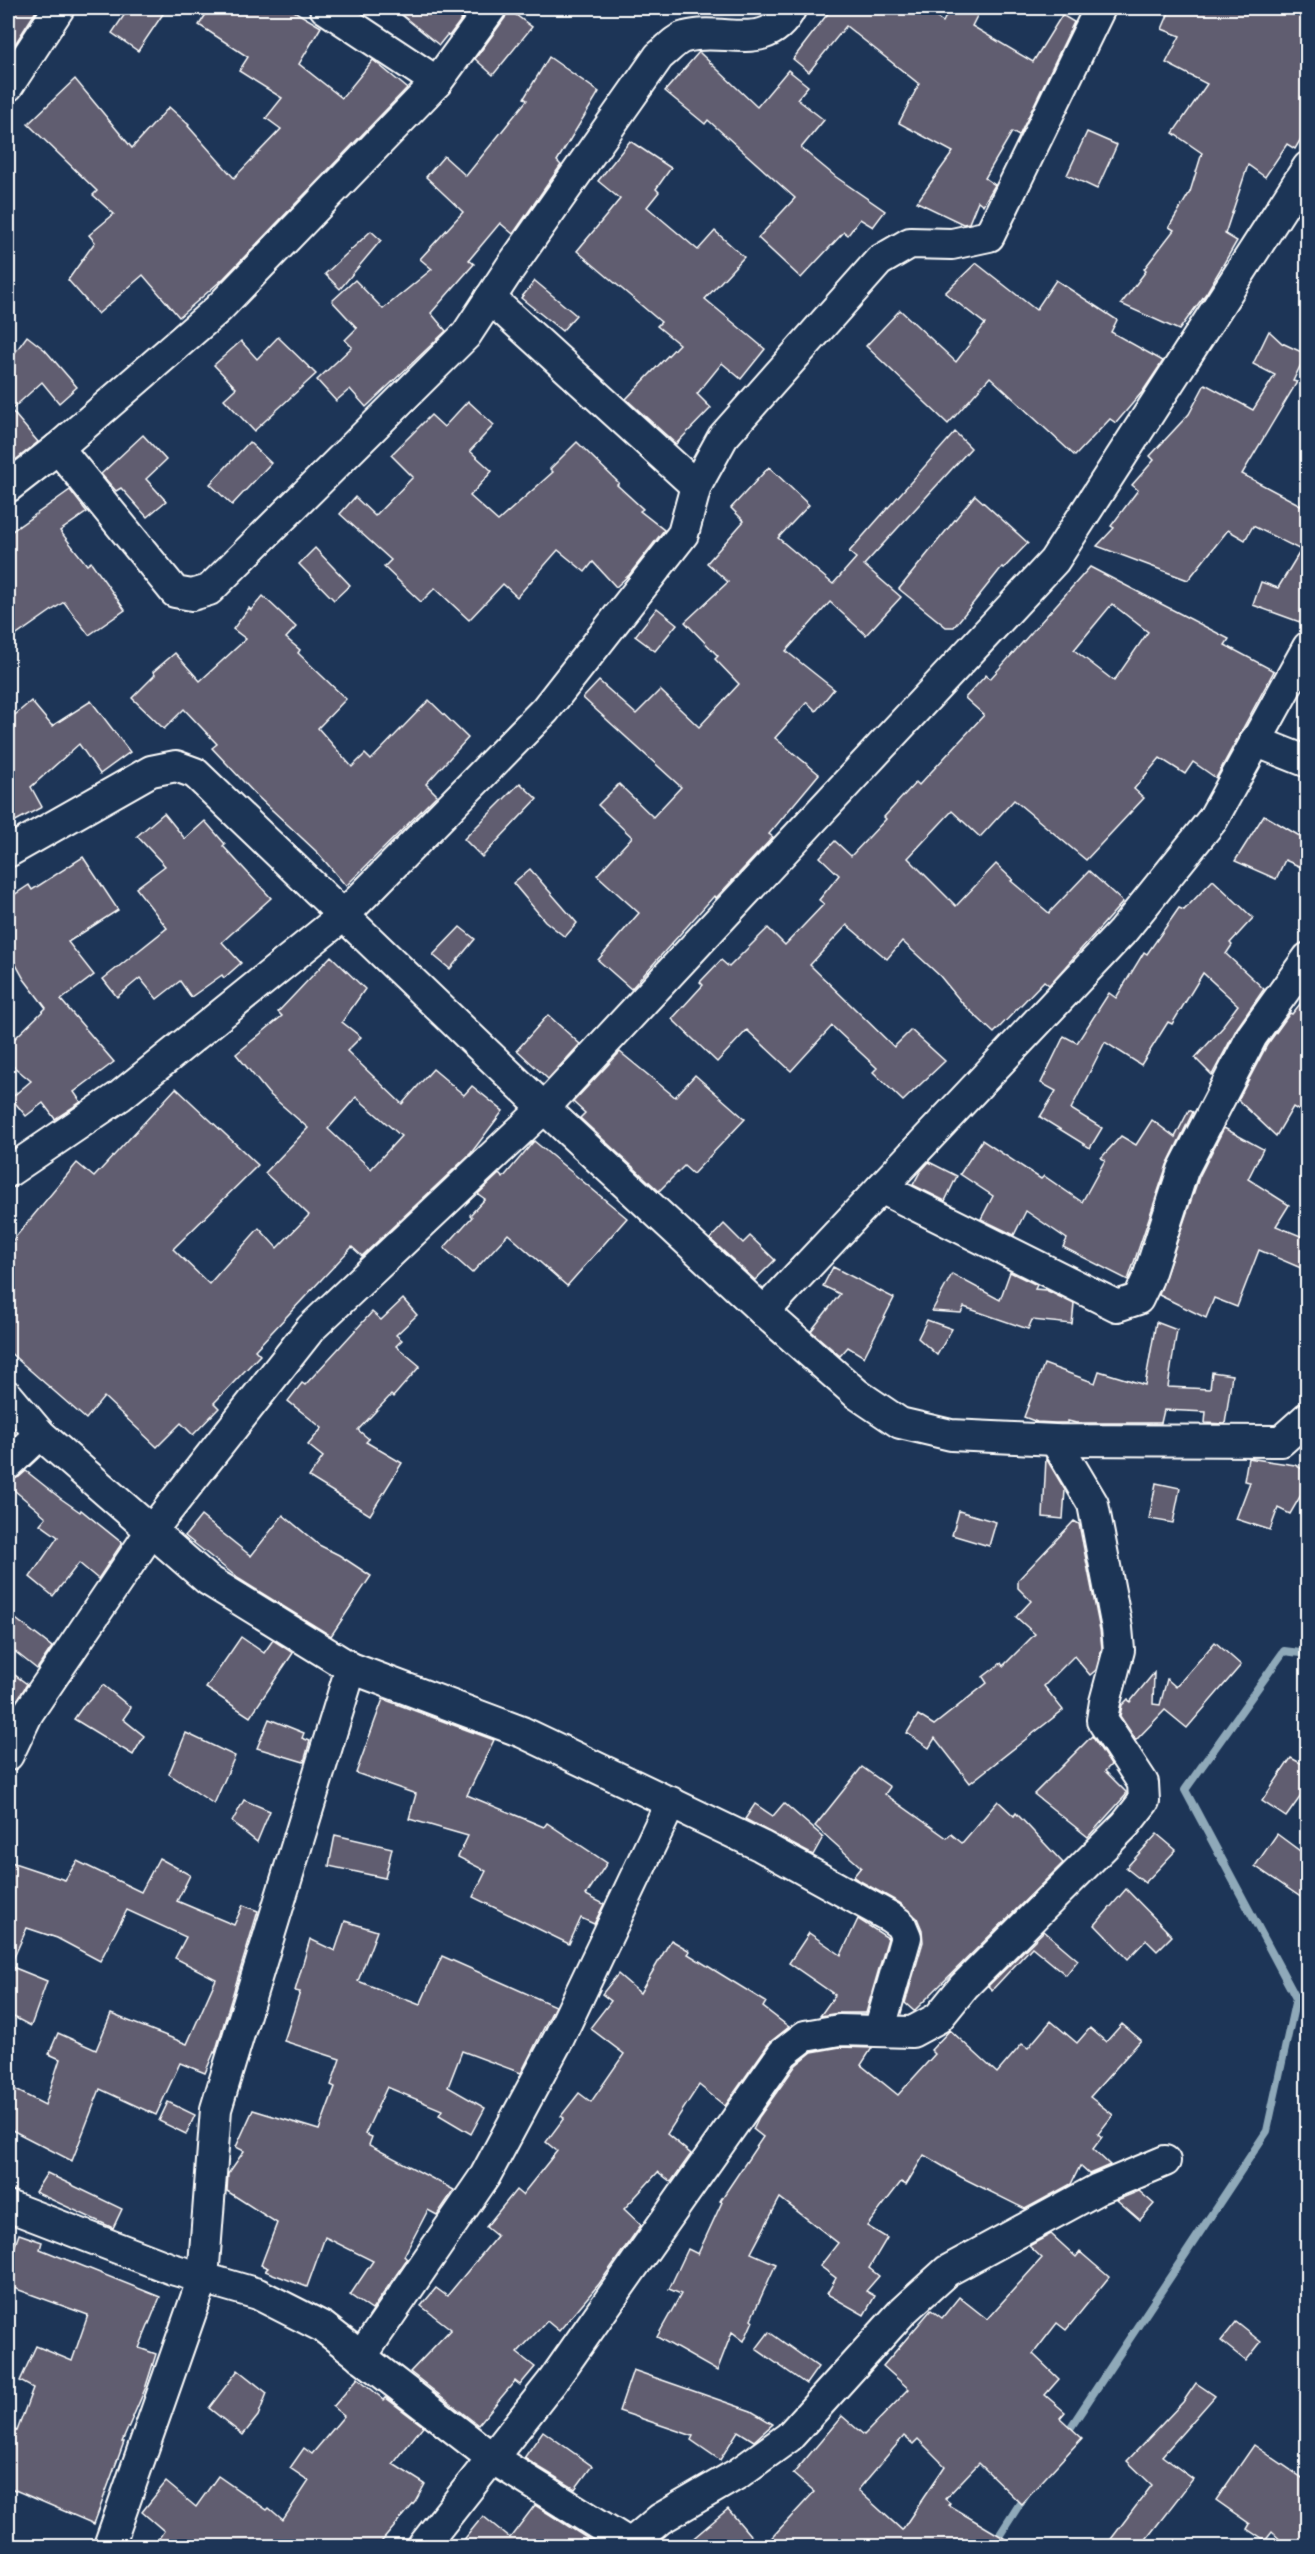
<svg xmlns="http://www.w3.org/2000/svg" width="1315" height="2554" font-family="Delius,sans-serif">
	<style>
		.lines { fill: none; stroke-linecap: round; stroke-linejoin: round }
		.stream { stroke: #8fa9b9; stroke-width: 8 }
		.building { fill: #615d6f; stroke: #fff; stroke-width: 1.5; fill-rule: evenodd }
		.minor-casing { stroke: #fff; stroke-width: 34 }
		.minor { stroke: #1d3557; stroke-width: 30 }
	</style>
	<rect width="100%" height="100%" fill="#1d3557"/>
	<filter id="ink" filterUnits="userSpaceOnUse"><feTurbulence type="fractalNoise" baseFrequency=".0167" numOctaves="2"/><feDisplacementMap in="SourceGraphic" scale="12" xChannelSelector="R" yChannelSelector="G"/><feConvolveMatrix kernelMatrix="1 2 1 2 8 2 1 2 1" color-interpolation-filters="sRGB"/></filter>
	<g filter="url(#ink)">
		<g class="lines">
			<!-- stream -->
			<g class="stream">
				<polyline points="1296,1998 1308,2003"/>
				<polyline points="1065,2436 1267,2131 1296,1998 1185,1790 1284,1651 1308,1654"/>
				<polyline points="994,2544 1026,2494"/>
			</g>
		</g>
		<!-- building -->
		<g class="building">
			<polygon points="8,8 38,8 8,55"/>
			<polygon points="129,8 167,8 138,51 112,33"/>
			<polygon points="210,8 289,8 321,27 299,64 342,98 373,60 407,88 224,278 179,317 143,275 98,314 68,280 95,242 89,235 114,214 93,195 97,191 28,124 75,79 132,148 169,107 189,125 188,126 234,178 281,129 266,118 282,98 239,71 248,57 199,25"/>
			<polygon points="393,8 470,8 449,36 447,35 439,45"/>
			<polygon points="823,8 922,8 943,22 950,8 981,8 972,26 1033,62 1062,15 1074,22 1019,136 1012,132 985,178 995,185 983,205 978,201 969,223 963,224 917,202 953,152 899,123 919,84 846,26 809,72 793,59 829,12"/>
			<polygon points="1171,8 1308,8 1308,127 1295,149 1287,144 1265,177 1248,165 1225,234 1237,241 1207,292 1179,330 1121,304 1146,271 1144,269 1174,230 1169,227 1190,192 1202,153 1173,133 1207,84 1166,63 1180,36 1162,29"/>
			<polygon points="508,9 532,27 493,75 475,59 505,18"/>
			<polygon points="699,52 757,107 788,70 808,86 797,99 824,120 801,148 836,177 885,211 873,227 860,219 848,235 844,232 801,278 758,238 795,198 708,120 705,124 665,91"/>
			<polygon points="549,57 599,92 557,161 561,165 513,234 500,223 469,260 474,264 431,313 446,331 366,407 350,389 336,401 317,380 352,347 345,340 357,328 332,301 355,280 383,309 432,269 420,259 463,212 426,177 444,156 466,176 527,100 524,98"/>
			<polygon points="1087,132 1117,145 1097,189 1067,175"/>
			<polygon points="630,141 671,168 656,189 659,192 647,207 698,250 715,231 744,257 705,299 765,349 741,379 722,363 697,394 711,408 676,444 626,399 679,344 657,326 661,322 577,251 620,199 598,181"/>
			<polygon points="371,231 381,240 340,289 325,274"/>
			<polygon points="976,263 1036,310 1056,280 1117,320 1111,332 1163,361 1143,391 1116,423 1110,419 1075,456 990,377 948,424 866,346 900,310 956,362 985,324 945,293"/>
			<polygon points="535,281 576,315 562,331 521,298"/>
			<polygon points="1269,331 1282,343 1306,354 1293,381 1297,382 1242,474 1308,509 1308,625 1253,605 1261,582 1278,588 1301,550 1253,526 1245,540 1228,530 1188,580 1097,546 1114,528 1111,526 1138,490 1132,485 1154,460 1150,456 1189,414 1205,384 1253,410 1275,375 1253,364"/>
			<polygon points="27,336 45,350 77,387 59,403 42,382 11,410 38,442 8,466 8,362"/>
			<polygon points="278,337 316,374 254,431 224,399 236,388 214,365 241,341 257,359"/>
			<polygon points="468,401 494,425 470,451 492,471 470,496 498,521 553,472 550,469 577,442 619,483 617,485 643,509 640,511 664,530 629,575 616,587 593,562 585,572 558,550 517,597 503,584 469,620 435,588 421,602 384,567 391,560 340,514 355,497 375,516 413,477 391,455 431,415 444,427"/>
			<polygon points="955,432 971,448 864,565 901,597 866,635 830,602 786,651 834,689 816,711 807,702 775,738 819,774 769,834 773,837 716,898 714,896 631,989 598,960 639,913 597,875 632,837 598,805 619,784 653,817 681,787 583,698 599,681 636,714 660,690 699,727 739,684 715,659 718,656 685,622 728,582 707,563 744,521 731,508 769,467 809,505 778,538 833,584 856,558 849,552"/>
			<polygon points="143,435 166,460 146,479 166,501 147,517 121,488 116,491 101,474"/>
			<polygon points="249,442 271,463 232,505 210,484"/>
			<polygon points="70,490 87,512 60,531 87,565 91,562 125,610 89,635 64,602 8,641 8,534"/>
			<polygon points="975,495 1028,543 1004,568 1002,567 954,627 946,627 899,589"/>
			<polygon points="315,548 350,585 334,600 299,564"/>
			<path d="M1090,567l139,72 -4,6 49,26 -58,107 -23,-16 -8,12 -25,-16 -26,31 10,9 -58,62 -72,-60 -34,37 -28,-26 -44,47 48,48 40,-42 17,16 -2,1 38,32 40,-42 34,31 -74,83 -5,-4 -50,52 -31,-29 -23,-28 -38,-35 -15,18 -40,-34 -37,40 84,82 17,-17 34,31 -42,40 -30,-29 4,-4 -45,-42 -41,45 -44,-41 -30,32 -45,-43 31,-34 -3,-3 21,-22 8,7 39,-39 17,17 39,-41 -5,-4 20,-25 -19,-18 15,-16 16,15 35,-37 -2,-2 32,-35 3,3 65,-70 -19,-17 21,-23 4,4zM1112,604l36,28 -34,49 -40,-31z"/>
			<polygon points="263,596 296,627 286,638 300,650 298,653 346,699 318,728 352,767 365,754 371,760 429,700 468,738 426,784 437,795 346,886 318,853 257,796 212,748 217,744 184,709 164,729 132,698 155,675 153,672 175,653 200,681 246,639 233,629 249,608 251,610"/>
			<polygon points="657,608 677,624 655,651 635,636"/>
			<polygon points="31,701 52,726 91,701 130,752 100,774 79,744 31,787 42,807 8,825 8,721"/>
			<polygon points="520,783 537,799 482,857 464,839"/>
			<polygon points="164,813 185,839 205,821 225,844 223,846 271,898 222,942 241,963 224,978 222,975 191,997 180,981 157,999 140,978 117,997 103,979 167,928 136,888 165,866 137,836"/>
			<polygon points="1264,815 1308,841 1308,870 1285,860 1276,879 1235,861"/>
			<polygon points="83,857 118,910 68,942 94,975 61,1000 114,1062 74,1092 81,1102 55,1119 43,1103 26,1116 11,1098 31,1081 8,1062 8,1045 46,1008 24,979 8,950 8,899 29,885 32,890"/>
			<polygon points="530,869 577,923 565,937 545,921 513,883"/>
			<polygon points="1213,880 1253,918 1230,943 1232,945 1226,954 1264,989 1237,1028 1212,1075 1195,1058 1224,1026 1223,1025 1238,1005 1203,973 1172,1024 1168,1022 1141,1065 1105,1042 1071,1109 1102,1128 1090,1148 1040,1117 1056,1091 1041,1083 1064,1036 1077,1043 1109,993 1116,998 1144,952 1147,954 1179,908 1184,910"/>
			<polygon points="460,927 475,939 450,969 433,955"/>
			<path d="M331,956l34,33 -23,33 19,15 -14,14 55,53 31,-35 31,26 8,-9 31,25 -32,42 -109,103 -10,-9 -97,103 5,5 -46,48 5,5 -26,27 -12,-12 -24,24 -53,-50 -18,22 -78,-68v-105l69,-83 17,14 82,-89 82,77 -85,84 36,35 50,-56 18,20 32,-33 -44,-42 43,-45 -40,-35 -32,-39 46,-38 -4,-4zM356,1097l45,39 -30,33 -43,-40z"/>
			<polygon points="1308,994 1308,1116 1293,1107 1276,1136 1238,1100 1267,1045 1290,1013 1292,1014"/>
			<polygon points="548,1015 580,1044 548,1079 517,1050"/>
			<polygon points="620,1052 675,1097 695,1075 745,1119 693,1174 684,1166 659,1191 580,1118 585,1113 573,1102"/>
			<polygon points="1189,1110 1193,1112 1167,1165 1128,1280 1063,1247 1067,1239 1026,1211 1014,1235 981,1219 993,1196 960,1174 982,1140 1041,1179 1044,1176 1082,1202 1105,1160 1101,1158 1121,1136 1136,1145 1152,1120 1175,1137"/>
			<polygon points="1224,1128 1263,1149 1248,1179 1289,1205 1276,1226 1308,1239 1308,1271 1259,1250 1237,1307 1214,1298 1206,1318 1159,1295 1199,1177"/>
			<polygon points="534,1141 627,1218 567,1286 508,1234 472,1273 444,1248 472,1217 470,1215 485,1199 478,1194 499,1174 503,1178"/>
			<polygon points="929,1162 957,1176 945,1201 913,1185 920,1172"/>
			<polygon points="724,1224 743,1243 750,1236 775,1260 755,1280 710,1239"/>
			<polygon points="833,1267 894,1298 864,1357 848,1347 840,1356 811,1331 840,1294 823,1286"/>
			<polygon points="1010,1272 1037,1285 1035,1289 1046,1290 1074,1304 1072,1324 1032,1320 1028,1329 964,1307 961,1313 932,1311 952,1274 1000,1300"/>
			<polygon points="403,1299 417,1315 396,1335 402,1340 396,1346 420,1366 393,1397 391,1395 358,1430 369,1439 366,1442 402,1463 370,1515 309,1477 323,1457 308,1445 322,1428 288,1401 302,1383 305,1385 372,1312 381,1320"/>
			<polygon points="927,1320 952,1329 937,1355 918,1338"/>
			<polygon points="1156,1322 1177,1330 1168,1387 1210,1389 1212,1372 1232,1375 1225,1424 1205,1423 1206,1412 1164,1410 1161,1423 1076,1423 1068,1421 1068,1423 1055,1423 1037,1422 1024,1417 1044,1364 1095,1383 1099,1371 1145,1385"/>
			<polygon points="1046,1458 1065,1490 1063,1519 1043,1517"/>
			<polygon points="1248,1458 1295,1465 1308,1472 1308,1483 1290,1514 1278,1508 1270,1530 1236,1519 1250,1482 1244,1481"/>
			<polygon points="26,1471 60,1498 80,1512 81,1510 122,1543 98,1579 79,1563 53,1596 30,1577 58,1537 40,1524 46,1517 8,1485 8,1481 19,1477"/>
			<polygon points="1156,1483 1180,1488 1173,1523 1149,1519"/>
			<polygon points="959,1511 996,1522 989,1546 952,1535"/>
			<polygon points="283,1515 319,1545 339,1555 371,1576 331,1636 239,1579 185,1536 201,1516 251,1556"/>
			<polygon points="1074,1521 1079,1524 1100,1630 1102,1648 1096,1670 1090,1675 1074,1656 1044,1686 1063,1710 970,1783 935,1738 929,1748 907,1733 918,1715 934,1725 987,1683 983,1677 1001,1663 1003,1666 1035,1634 1016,1617 1031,1601 1018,1588 1018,1580"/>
			<polygon points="8,1613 52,1647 37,1669 8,1646"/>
			<polygon points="241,1637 264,1653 273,1640 293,1653 250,1717 206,1688"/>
			<polygon points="1215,1642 1241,1665 1187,1728 1165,1710 1136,1740 1120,1716 1122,1705 1128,1699 1130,1702 1154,1673 1153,1704 1160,1705 1167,1679 1176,1687"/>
			<polygon points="8,1670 27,1684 8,1716"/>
			<polygon points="103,1685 131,1708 123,1719 144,1736 133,1755 74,1719 86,1702 87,1703"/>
			<polygon points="383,1699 494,1740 467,1795 544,1827 547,1823 607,1863 586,1895 604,1904 594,1924 581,1918 569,1944 473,1897 486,1871 458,1857 468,1836 409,1819 416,1794 356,1773"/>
			<polygon points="269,1719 304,1733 302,1738 310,1741 304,1762 257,1748"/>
			<polygon points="186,1733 235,1756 214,1804 169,1774"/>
			<polygon points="1092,1736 1111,1765 1105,1771 1126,1792 1126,1795 1088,1837 1034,1794"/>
			<polygon points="1291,1758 1308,1767 1308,1786 1286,1817 1262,1801"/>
			<polygon points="862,1767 890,1787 885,1794 947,1838 951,1834 962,1843 998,1801 1014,1816 1016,1813 1063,1863 914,2011 905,2003 923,1942 922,1930 917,1918 900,1903 853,1877 861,1867 815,1826"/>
			<polygon points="244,1800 270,1811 257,1842 232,1822"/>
			<polygon points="784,1803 823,1837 813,1855 745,1819 755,1804 773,1816"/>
			<polygon points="1157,1834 1176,1850 1145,1883 1126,1868"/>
			<polygon points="1277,1834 1308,1857 1308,1902 1255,1866"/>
			<polygon points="335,1835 392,1848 385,1878 329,1866"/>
			<polygon points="159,1858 190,1875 177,1901 234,1925 243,1905 258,1911 215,2053 214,2052 205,2073 180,2063 156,2115 100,2089 72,2161 8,2128 8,2086 45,2105 60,2059 49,2054 58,2033 96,2050 111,2014 187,2044 216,1979 175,1958 186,1937 127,1910 100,1961 57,1938 27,1928 10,1966 47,1981 31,2026 8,2014 8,1861 65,1880 77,1861 141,1892"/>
			<polygon points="1126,1889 1172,1936 1157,1951 1146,1940 1128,1959 1095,1925"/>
			<polygon points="858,1919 888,1938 866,2013 839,2013 820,2016 835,1995 789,1963 809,1933 841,1955"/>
			<polygon points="345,1921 377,1931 358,1981 420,2005 442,1956 555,2006 521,2073 462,2051 448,2087 485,2108 471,2134 439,2115 442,2110 387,2087 365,2134 372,2137 369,2145 454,2190 437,2215 428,2210 404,2256 407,2259 372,2310 350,2295 373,2261 325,2237 307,2287 265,2271 268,2268 261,2265 277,2223 227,2191 228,2174 244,2151 236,2147 253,2110 319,2130 335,2087 331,2085 340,2059 284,2041 300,1992 295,1991 310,1939 335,1951"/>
			<polygon points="1044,1931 1078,1960 1066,1975 1032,1947 992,1990 988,1986"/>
			<polygon points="671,1940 690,1951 688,1954 766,2002 763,2007 789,2027 769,2043 725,2106 699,2085 667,2134 691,2154 671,2182 658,2172 624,2209 641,2225 599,2284 559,2331 547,2321 517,2353 535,2367 520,2385 515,2381 478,2425 410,2372 451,2329 421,2306 436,2288 447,2296 497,2236 486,2227 516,2190 522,2195 557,2151 546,2142 564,2118 561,2116 579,2093 591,2102 624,2054 590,2028 611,2001 602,1994 618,1974 640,1993"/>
			<polygon points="1051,2021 1077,2043 1090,2028 1106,2042 1122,2024 1141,2040 1090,2097 1113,2115 1098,2134 1102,2137 1093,2149 1110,2165 1089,2174 1080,2166 1071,2184 1025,2209 961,2177 924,2155 906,2185 901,2182 867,2226 887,2238 869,2268 879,2276 866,2291 875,2296 864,2315 827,2294 836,2278 820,2266 838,2243 780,2198 751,2253 776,2264 751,2319 753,2321 744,2341 732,2332 717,2371 657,2337 681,2294 669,2289 688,2249 698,2254 722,2202 720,2201 763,2137 753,2129 759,2117 796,2065 812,2052 840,2047 872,2048 861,2065 898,2095 935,2054 931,2050 950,2030 997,2073 1022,2044 1028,2048"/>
			<polygon points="168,2102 195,2115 186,2134 159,2121"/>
			<polygon points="47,2173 122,2209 113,2228 35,2192"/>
			<polygon points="1139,2191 1154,2204 1140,2220 1117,2200"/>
			<polygon points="19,2234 42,2242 40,2249 160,2297 139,2348 156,2354 145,2389 122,2442 124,2442 94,2524 8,2487 8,2427 17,2431 33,2388 20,2381 36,2346 72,2361 88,2315 8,2286 8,2253 12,2254"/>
			<path d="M1051,2234l25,23 4,-5 29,25 -43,53 -9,-7 -24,31 26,25 -14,16 20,17 -5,6 22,20 -61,66 -42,-41 -34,36 5,4 -2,2 71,42h-256l51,-55 -21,-18 49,-58 22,19 45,-46 -26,-23 48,-56 11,8 17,-21 28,22 55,-61 -13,-12zM904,2436l9,8 5,-5 27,27 -43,64 -44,-40z"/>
			<polygon points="1236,2322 1261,2342 1246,2361 1221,2341"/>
			<polygon points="769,2332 818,2367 806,2384 756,2349"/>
			<polygon points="238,2370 267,2393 258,2416 243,2435 209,2408"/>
			<polygon points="633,2370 751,2411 773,2424 754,2441 738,2431 720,2460 691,2440 693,2436 619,2411"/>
			<polygon points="358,2378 384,2400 386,2398 423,2426 393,2464 425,2484 415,2502 377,2547 153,2547 164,2531 142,2512 166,2482 196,2507 218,2476 267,2510 269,2508 283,2520 309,2481 290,2468 304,2448 312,2454 344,2416 333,2407"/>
			<polygon points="1196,2383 1215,2396 1162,2456 1193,2479 1140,2547 1105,2547 1152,2485 1127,2461 1183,2402"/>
			<polygon points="543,2431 592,2466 575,2489 524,2458"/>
			<polygon points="1254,2445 1308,2482 1308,2547 1288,2547 1272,2532 1265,2541 1247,2529 1250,2524 1216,2500"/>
			<polygon points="535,2505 601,2547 458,2547 483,2516 510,2538"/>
			<polygon points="728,2509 760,2547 683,2547"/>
		</g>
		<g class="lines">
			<!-- minor casing -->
			<g class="minor-casing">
				<g id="minor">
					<polyline points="325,8 437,82"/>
					<polyline points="8,86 59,8"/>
					<polyline points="490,298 696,486"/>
					<path d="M58,448l117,144 17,3 17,-5 257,-255 44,-67 149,-212c8,-6 17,-17 26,-19 40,-11 82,18 106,-29"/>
					<polyline points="8,487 58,448 218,309 437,82 491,8"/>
					<polyline points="1255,741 1308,762"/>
					<polyline points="8,852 151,771 176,766 195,773 544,1108 764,1312 857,1394 900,1423 951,1435 1055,1440 1281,1441 1308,1417"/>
					<polyline points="8,1172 120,1096 343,916 545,710 683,534 696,486 723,437 879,261 910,243 952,244 989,236 1100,8"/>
					<polyline points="881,1188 1117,1306 1138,1299 1148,1278 1183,1170 1252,1036 1308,958"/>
					<polyline points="764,1312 1122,932 1213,819 1308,647"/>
					<polyline points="8,1396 40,1434 208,1580 351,1668 522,1732 761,1846 890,1917 901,1925 906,1937 879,2031"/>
					<polyline points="8,1464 40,1434"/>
					<polyline points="8,1755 28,1713 152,1530 311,1328 544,1108 1054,561 1308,167"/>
					<polyline points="8,2206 172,2269 258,2294 323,2327 492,2458 633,2546"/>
					<polyline points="361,2357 485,2176 559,2038 671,1802"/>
					<polyline points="109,2546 203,2278 216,2109 351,1668"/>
					<polyline points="423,2546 552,2382 783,2053 805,2036 839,2030 912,2032 938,2018 964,1986 1126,1824 1144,1801 1143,1783 1102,1720 1105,1702 1119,1650 1117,1628 1093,1504 1055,1440"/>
					<polyline points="628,2546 660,2519 739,2473 789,2437 903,2311 947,2271 1098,2189 1165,2161"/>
				</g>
			</g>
			<!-- minor -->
			<use href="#minor" class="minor"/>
		</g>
	</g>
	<!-- margin -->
	<rect width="1315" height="2554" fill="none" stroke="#1d3557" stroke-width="30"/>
	<rect x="15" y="15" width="1285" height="2524" fill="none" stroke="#fff" stroke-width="2" filter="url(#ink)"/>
</svg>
